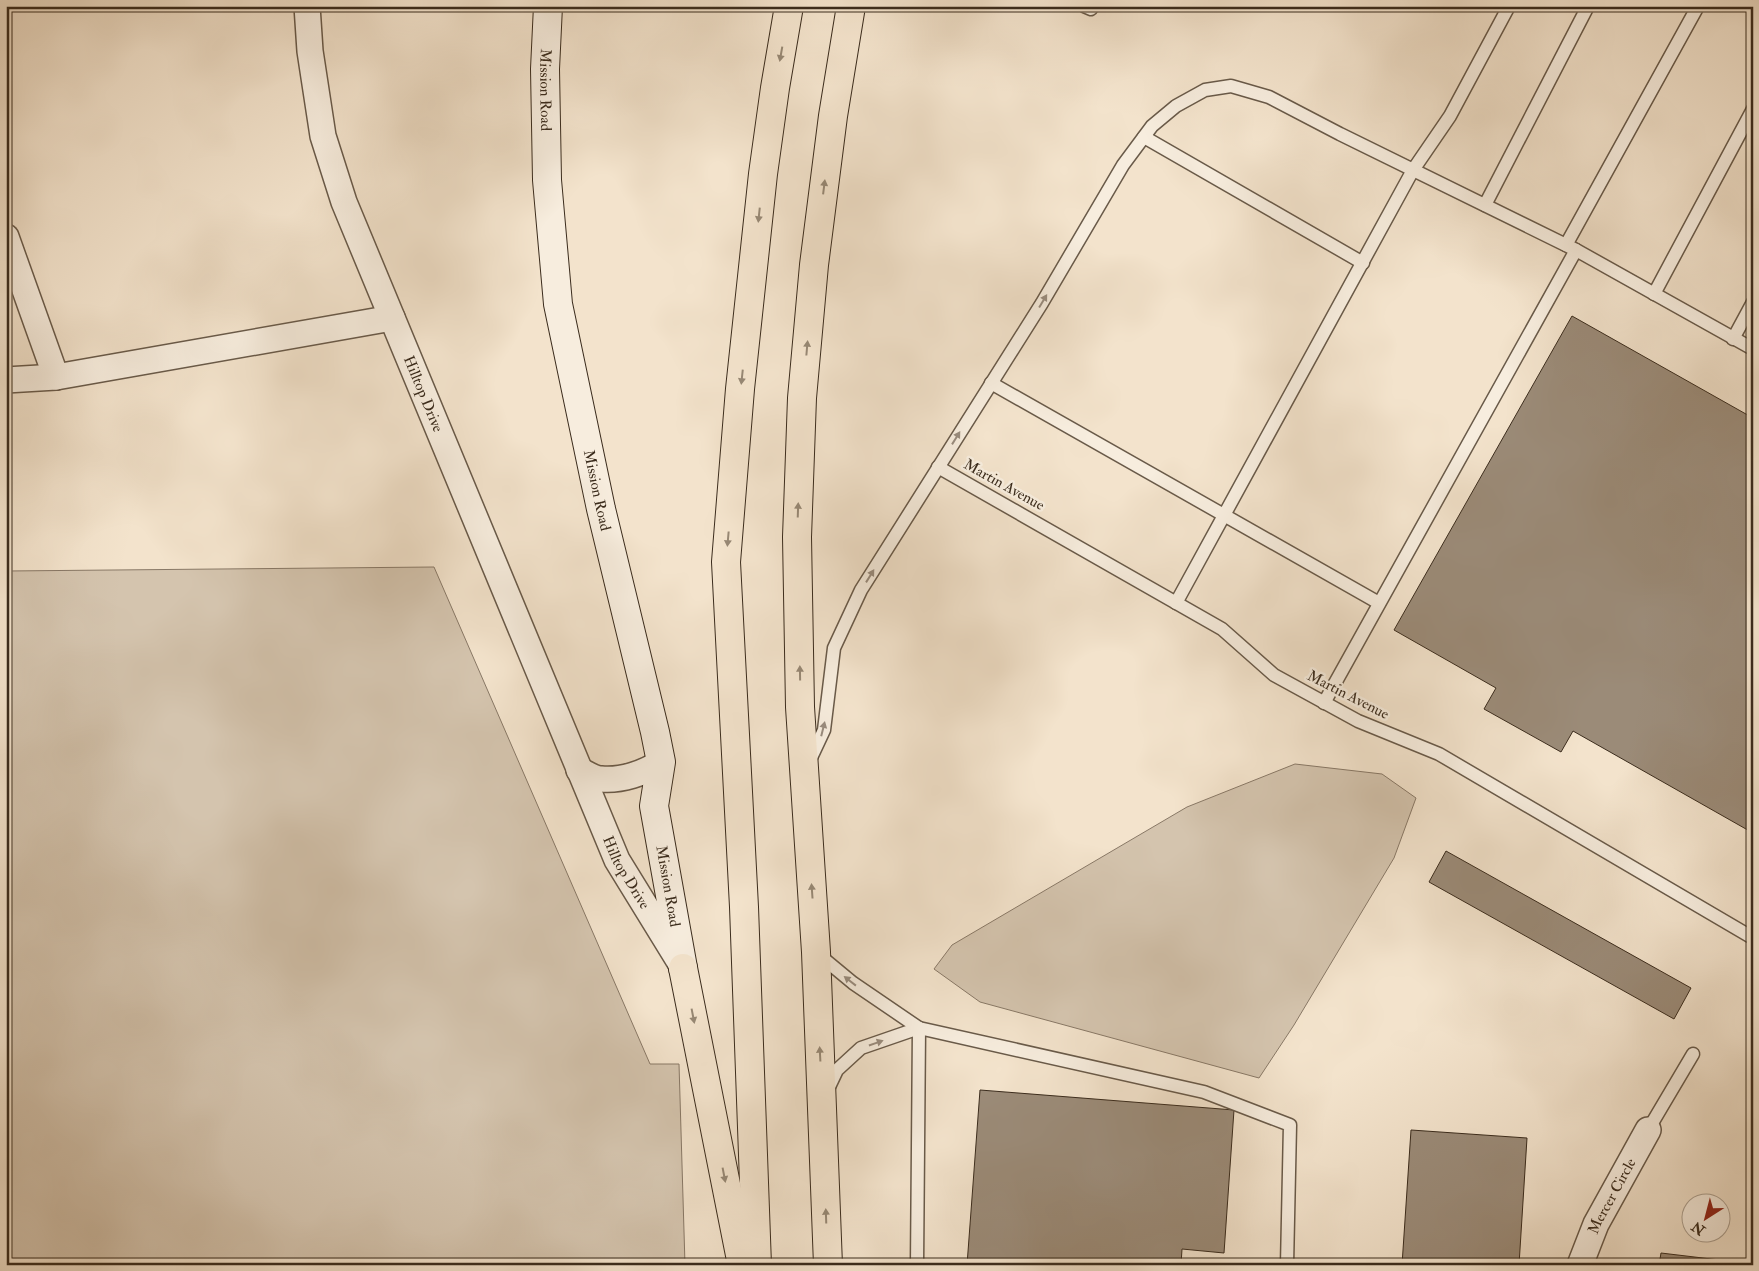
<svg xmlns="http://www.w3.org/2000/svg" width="1759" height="1271" font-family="'IM FELL Double Pica',serif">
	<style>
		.green { fill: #d4c4ae; stroke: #887866 }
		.building { fill: #9b8b78; stroke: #3b2c1d }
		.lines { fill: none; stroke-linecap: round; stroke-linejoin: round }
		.lane-casing { stroke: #695a49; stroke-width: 15 }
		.street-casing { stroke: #695a49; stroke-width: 28 }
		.secondary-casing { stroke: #3b2c1d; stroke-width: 30 }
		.highway-casing { stroke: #3b2c1d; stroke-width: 30 }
		.lane { stroke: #f7edde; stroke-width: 12 }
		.street { stroke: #f7edde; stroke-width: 25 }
		.secondary { stroke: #f7edde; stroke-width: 28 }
		.highway { stroke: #f3e3cc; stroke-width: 28 }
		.oneway { fill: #978874 }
		.oneway2 { fill: #998c7e }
		.labels { text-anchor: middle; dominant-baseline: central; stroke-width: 5; stroke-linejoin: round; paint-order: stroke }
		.street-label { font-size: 15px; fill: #3b2c1d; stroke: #f7edde }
	</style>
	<rect width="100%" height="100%" fill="#f3e3cc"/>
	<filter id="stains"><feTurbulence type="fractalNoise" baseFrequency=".004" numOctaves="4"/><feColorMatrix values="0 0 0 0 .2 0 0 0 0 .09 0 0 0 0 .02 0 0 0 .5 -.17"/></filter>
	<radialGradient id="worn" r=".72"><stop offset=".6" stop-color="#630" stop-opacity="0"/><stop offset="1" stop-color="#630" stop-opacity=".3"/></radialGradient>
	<!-- green -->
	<g class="green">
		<polygon points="434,567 650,1064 679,1064 685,1265 6,1265 6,571"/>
		<polygon points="1295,764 1382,774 1416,798 1394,858 1294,1025 1259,1078 980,1002 934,969 952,945 1187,807"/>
	</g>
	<!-- building -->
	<g class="building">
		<polygon points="1572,316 1753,418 1753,833 1573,731 1561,752 1484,709 1496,688 1394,630"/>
		<polygon points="1446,851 1691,988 1674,1019 1429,882"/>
		<polygon points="980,1090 1234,1110 1224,1253 1182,1249 1181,1265 967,1265"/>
		<polygon points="1411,1130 1527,1138 1519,1265 1402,1265"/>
		<polygon points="1661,1253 1753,1264 1753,1265 1659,1265"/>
	</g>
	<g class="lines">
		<!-- lane casing -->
		<g class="lane-casing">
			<g id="lane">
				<polyline points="1084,6 1091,9"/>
				<polyline points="1144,137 1363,263"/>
				<polyline points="1485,205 1588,6"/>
				<polyline points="1566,245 1698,6"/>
				<polyline points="1654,294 1753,109"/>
				<polyline points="1733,339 1753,302"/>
				<polyline points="991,383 1379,603"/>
				<polyline points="938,467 1222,629 1274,675 1358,721 1439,754 1753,938"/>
				<polyline points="1176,603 1413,170 1450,116 1509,6"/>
				<polyline points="1324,703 1576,250"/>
				<polyline points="809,762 824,730 834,648 861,590 1042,303 1123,165 1152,126 1176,106 1205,90 1231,86 1269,97 1340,134 1576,250 1753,349"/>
				<polyline points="818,954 853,983 919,1028 1204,1092 1290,1125 1287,1265"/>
				<polyline points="828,1089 837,1070 861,1048 919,1028"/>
				<polyline points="1648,1130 1693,1054"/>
				<polyline points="917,1265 919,1028"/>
			</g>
		</g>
		<!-- street casing -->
		<g class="street-casing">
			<g id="street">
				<path id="s1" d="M307,6l3,45 13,85 21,66 273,658 64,104"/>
				<polyline points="6,237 56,377"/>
				<polyline points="6,380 56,377 392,318"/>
				<path d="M579,770c7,3 15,9 22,9 20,2 44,-6 60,-17"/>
				<path id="s2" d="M1580,1265l16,-41 52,-94"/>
			</g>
		</g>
		<!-- secondary casing -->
		<g class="secondary-casing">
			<g id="secondary">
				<path id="s3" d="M548,6l-3,63 2,111 11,124 43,205 54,223 6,30 -7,44 29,162"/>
			</g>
		</g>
		<!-- highway casing -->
		<g class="highway-casing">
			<g id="highway">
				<polyline points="683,968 742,1265"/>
				<polyline points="757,1265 744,907 726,562 740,389 763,174 775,88 789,6"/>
				<polyline points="828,1265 816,952 800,707 797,537 802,398 814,265 833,116 851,6"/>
			</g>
		</g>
		<!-- lane -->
		<use href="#lane" class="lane"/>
		<!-- street -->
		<use href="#street" class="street"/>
		<!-- secondary -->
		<use href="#secondary" class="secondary"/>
		<!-- highway -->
		<use href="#highway" class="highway"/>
	</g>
	<!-- one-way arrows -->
	<defs><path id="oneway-solid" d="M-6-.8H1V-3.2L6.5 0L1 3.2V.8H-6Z" transform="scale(1.25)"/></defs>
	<g class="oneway">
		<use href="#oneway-solid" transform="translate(781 54) rotate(100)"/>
		<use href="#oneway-solid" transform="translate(824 187) rotate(-83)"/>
		<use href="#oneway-solid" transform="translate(759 215) rotate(96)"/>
		<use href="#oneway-solid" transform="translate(807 348) rotate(-85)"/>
		<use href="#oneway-solid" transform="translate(742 377) rotate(96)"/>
		<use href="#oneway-solid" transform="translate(798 510) rotate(-88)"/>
		<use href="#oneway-solid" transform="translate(728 539) rotate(95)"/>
		<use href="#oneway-solid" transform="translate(800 673) rotate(-91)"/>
		<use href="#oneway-solid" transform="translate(812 891) rotate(-94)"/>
		<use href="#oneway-solid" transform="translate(693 1016) rotate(79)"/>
		<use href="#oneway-solid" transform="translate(820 1054) rotate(-93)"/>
		<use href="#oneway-solid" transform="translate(724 1175) rotate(79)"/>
		<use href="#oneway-solid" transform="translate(826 1216) rotate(-92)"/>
	</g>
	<g class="oneway2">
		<use href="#oneway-solid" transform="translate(1043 301) rotate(-59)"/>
		<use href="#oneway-solid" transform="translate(956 438) rotate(-58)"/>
		<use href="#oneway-solid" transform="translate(870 576) rotate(-58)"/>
		<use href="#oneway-solid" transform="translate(823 729) rotate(-76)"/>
		<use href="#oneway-solid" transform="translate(850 981) rotate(-142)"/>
		<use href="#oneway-solid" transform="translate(876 1043) rotate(-19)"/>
	</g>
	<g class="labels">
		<!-- street labels -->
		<g class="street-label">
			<text stroke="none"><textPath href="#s3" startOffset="84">Mission Road</textPath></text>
			<text stroke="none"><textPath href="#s1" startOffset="408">Hilltop Drive</textPath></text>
			<text transform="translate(1004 485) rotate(29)">Martin Avenue</text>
			<text stroke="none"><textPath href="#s3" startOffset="489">Mission Road</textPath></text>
			<text transform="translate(1348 695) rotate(27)">Martin Avenue</text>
			<text stroke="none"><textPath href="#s1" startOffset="928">Hilltop Drive</textPath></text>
			<text stroke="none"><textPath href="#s3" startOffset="894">Mission Road</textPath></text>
			<text stroke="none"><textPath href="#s2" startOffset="76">Mercer Circle</textPath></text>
		</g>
	</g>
	<!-- margin -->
	<rect width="1759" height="1271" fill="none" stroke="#f3e3cc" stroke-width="25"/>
	<rect x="8" y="8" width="1744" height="1256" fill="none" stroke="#3b2c1d" stroke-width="2.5"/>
	<rect x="12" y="12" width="1734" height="1246" fill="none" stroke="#3b2c1d"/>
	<!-- north arrow -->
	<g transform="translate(1706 1218) rotate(216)"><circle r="24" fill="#f7edde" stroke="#aca091"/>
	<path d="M0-4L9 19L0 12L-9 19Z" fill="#8f2418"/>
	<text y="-8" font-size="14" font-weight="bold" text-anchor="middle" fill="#3b2c1d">N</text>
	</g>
	<rect width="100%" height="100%" filter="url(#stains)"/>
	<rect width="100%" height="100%" fill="url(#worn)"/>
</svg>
